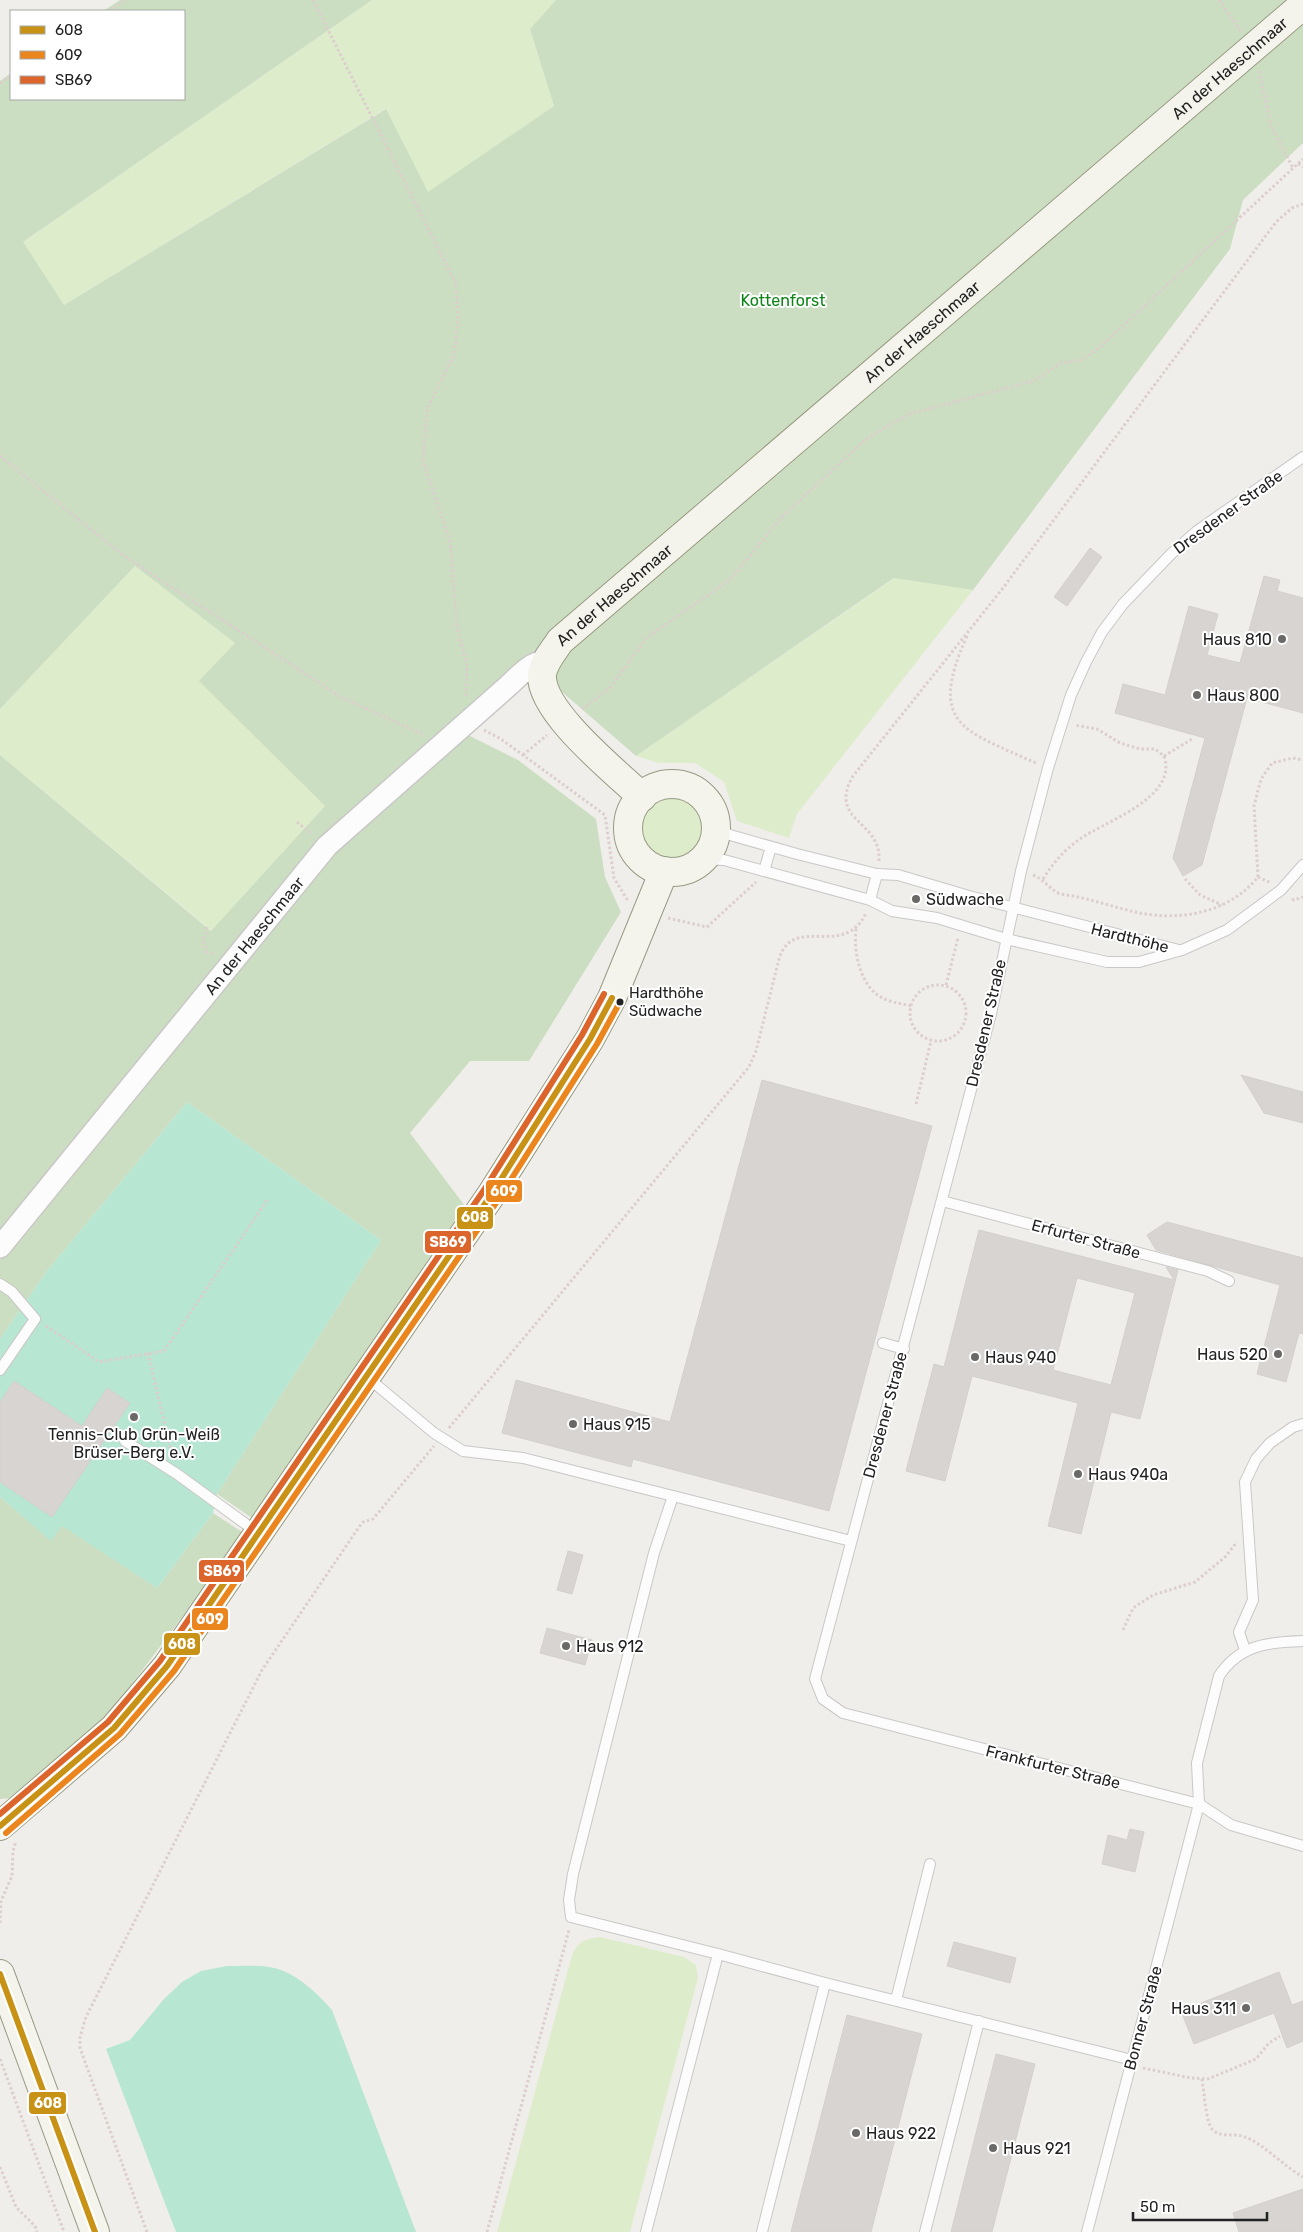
<svg xmlns="http://www.w3.org/2000/svg" width="1303" height="2232" font-family="Rubik,sans-serif">
	<style>
		.grass { fill: #ddeccb }
		.forest { fill: #cbdec1 }
		.pitch { fill: #b7e6d2 }
		.building { fill: #d7d4d2; stroke: #d3d0cc; fill-rule: evenodd }
		.lines { fill: none; stroke-linecap: round; stroke-linejoin: round }
		.lane-casing { stroke: #c9c8c7; stroke-width: 12 }
		.street-casing { stroke: #c9c8c7; stroke-width: 24 }
		.secondary-casing { stroke: #999a82; stroke-width: 30 }
		.path { stroke: #dccecd; stroke-width: 3; stroke-dasharray: 2.5 2.5; stroke-linecap: butt }
		.lane { stroke: #fdfcfc; stroke-width: 10 }
		.street { stroke: #fdfcfc; stroke-width: 21 }
		.secondary { stroke: #f4f4ed; stroke-width: 28 }
		.bus-1-casing { stroke: #fff; stroke-width: 10 }
		.bus-2-casing { stroke: #fff; stroke-width: 10 }
		.bus-3-casing { stroke: #fff; stroke-width: 10 }
		.bus-1 { stroke: #c79215; stroke-width: 6 }
		.bus-2 { stroke: #eb861f; stroke-width: 6 }
		.bus-3 { stroke: #dc652c; stroke-width: 6 }
		.poi-dot { fill: #6a6968; stroke: #fff; stroke-width: 2 }
		.bus-dot { fill: #222; stroke: #fff; stroke-width: 2 }
		.labels { text-anchor: middle; dominant-baseline: central; stroke-width: 4; stroke-linejoin: round; paint-order: stroke }
		.bus-label { font-size: 15px; fill: #222; stroke: #fff; text-anchor: start }
		.street-label { font-size: 16px; fill: #222; stroke: #fff }
		.park-label { font-size: 16px; fill: #0c8416; stroke: #fff }
		.poi-label { font-size: 16px; fill: #222; stroke: #fff; text-anchor: start }
		.line-badge { stroke: #fff; stroke-width: 2 }
		.badge-label { font-size: 14px; text-anchor: middle; font-weight: bold; fill: #fff }
	</style>
	<rect width="100%" height="100%" fill="#f0eeeb"/>
	<!-- grass -->
	<g class="grass">
		<polygon points="372,0 556,0 530,29 554,106 428,193 385,109 64,305 22,243"/>
		<polygon points="135,566 235,643 200,681 325,806 212,931 0,755 0,709"/>
		<polygon points="895,578 973,590 797,814 789,838 737,821 724,782 695,763 659,763 636,756"/>
		<circle cx="672" cy="827" r="32"/>
		<path d="M600,1937l84,20 12,8 2,13 -68,254h-133l75,-277c6,-14 13,-16 28,-18z"/>
	</g>
	<!-- forest -->
	<g class="forest">
		<polygon points="120,0 372,0 23,242 64,305 386,109 428,192 554,106 530,29 556,0 1303,0 1303,143 1243,200 1230,249 973,590 894,578 636,756 532,666 456,729 518,760 596,819 605,877 621,912 529,1061 470,1061 410,1133 465,1206 252,1518 217,1494 381,1240 187,1102 47,1271 0,1339 0,755 211,931 325,806 199,681 235,643 135,566 0,709 0,81 11,73 11,99 184,99 184,11 103,11"/>
		<polygon points="0,1497 51,1540 62,1525 157,1588 213,1513 242,1532 204,1588 105,1720 13,1798 0,1799"/>
	</g>
	<!-- pitch -->
	<g class="pitch">
		<polygon points="187,1102 381,1240 217,1494 213,1513 157,1588 62,1526 51,1541 0,1497 0,1339 47,1271"/>
		<path d="M227,1966c17,0 37,-2 54,4 19,7 38,25 51,40l84,222h-240l-70,-183 24,-9 34,-41 18,-17 19,-11z"/>
	</g>
	<!-- building -->
	<g class="building">
		<polygon points="1090,548 1102,557 1067,606 1054,597"/>
		<polygon points="1264,576 1280,580 1277,591 1303,598 1303,713 1247,698 1202,865 1183,876 1173,858 1205,738 1115,713 1123,684 1165,695 1189,606 1218,614 1207,655 1240,663"/>
		<polygon points="1241,1075 1303,1092 1303,1123 1264,1113"/>
		<polygon points="762,1080 932,1126 829,1511 633,1459 631,1467 502,1433 516,1380 670,1422"/>
		<polygon points="1167,1222 1303,1258 1303,1334 1299,1333 1286,1382 1257,1374 1280,1285 1156,1250 1147,1235"/>
		<path d="M979,1230l195,50 -8,-13 12,3 -38,149 -29,-7 -30,122 -33,-8 30,-123 -106,-27 -27,105 -39,-10 28,-107 10,3zM1077,1278l58,15 -24,92 -58,-15z"/>
		<polygon points="14,1381 82,1426 107,1388 130,1403 52,1517 0,1482 0,1402"/>
		<polygon points="568,1551 583,1555 572,1594 557,1590"/>
		<polygon points="547,1628 592,1640 585,1665 540,1653"/>
		<polygon points="1130,1829 1144,1832 1135,1872 1102,1864 1108,1835 1127,1840"/>
		<polygon points="954,1942 1016,1958 1010,1983 947,1966"/>
		<polygon points="1279,1972 1292,2005 1303,2001 1303,2041 1287,2048 1274,2013 1194,2044 1181,2011"/>
		<polygon points="847,2015 922,2034 871,2232 791,2232"/>
		<polygon points="996,2054 1035,2064 992,2232 951,2232"/>
		<polygon points="1303,2189 1303,2232 1239,2232 1233,2213"/>
	</g>
	<g class="lines">
		<!-- lane casing -->
		<g class="lane-casing">
			<g id="lane">
				<polyline points="1303,457 1197,531 1171,554 1123,604 1102,632 1086,662 1071,695 1048,768 1021,871 991,1014 815,1679 823,1699 843,1713 1199,1804 1231,1825 1303,1846"/>
				<polyline points="716,828 730,835 797,854 877,874 898,875 969,896 1179,950"/>
				<polyline points="703,859 724,860 870,900 892,911 937,918 1006,939 1107,962 1139,962 1182,950 1227,930 1281,890 1303,865"/>
				<polyline points="764,871 771,847"/>
				<polyline points="870,900 877,874"/>
				<polyline points="942,1201 1208,1271 1229,1281"/>
				<polyline points="0,1284 12,1292 35,1319 0,1370"/>
				<polyline points="883,1343 904,1349"/>
				<polyline points="367,1377 434,1433 463,1451 523,1458 673,1496"/>
				<polyline points="125,1441 177,1474 258,1533"/>
				<polyline points="1245,1650 1239,1632 1253,1600 1245,1482 1256,1459 1270,1443 1293,1427 1303,1424"/>
				<polyline points="718,1954 571,1917 569,1900 573,1874 654,1553 673,1496 851,1541"/>
				<polyline points="896,2000 930,1864"/>
				<polyline points="646,2232 718,1954 825,1983 1132,2060"/>
				<polyline points="762,2232 825,1983"/>
				<polyline points="925,2232 979,2021"/>
				<path d="M1087,2232l112,-428 -2,-41 22,-87c20,-31 49,-34 84,-35"/>
			</g>
		</g>
		<!-- street casing -->
		<g class="street-casing">
			<g id="street">
				<path id="s1" d="M0,1247l327,-401 181,-160c9,-8 25,-26 37,-24"/>
			</g>
		</g>
		<!-- secondary casing -->
		<g class="secondary-casing">
			<g id="secondary">
				<circle cx="672" cy="828" r="44"/>
				<path id="s2" d="M642,797c-26,-25 -103,-86 -100,-123 2,-13 11,-22 18,-33l743,-636"/>
				<polyline points="0,1826 114,1728 167,1666 491,1195 590,1039 612,998 664,871"/>
				<polyline points="0,1974 95,2232"/>
			</g>
		</g>
		<!-- path -->
		<g class="path">
			<polyline points="313,0 456,284 458,320 454,355 427,409 423,461 450,541 457,627 467,665 466,697"/>
			<polyline points="1219,0 1241,31"/>
			<polyline points="109,11 126,0"/>
			<polyline points="1259,71 1271,126 1293,168"/>
			<polyline points="0,83 11,76"/>
			<polyline points="1298,164 1303,167"/>
			<polyline points="0,456 124,556 341,697 424,735"/>
			<path d="M967,636c-40,89 -4,94 69,127"/>
			<polyline points="582,709 610,688 646,638 730,580 781,518 866,439 909,414 1033,381 1061,363 1081,360 1099,348 1303,159"/>
			<polyline points="484,730 501,739 605,815 614,878 628,901"/>
			<polyline points="523,755 547,735"/>
			<polyline points="1164,756 1192,739"/>
			<polyline points="297,822 313,835"/>
			<path d="M879,861c3,-41 -52,-39 -26,-85l150,-188 273,-366 16,-14 11,-4"/>
			<path d="M1033,875c12,5 15,13 27,19 25,3 50,12 75,18 44,10 94,1 123,-35l-4,-71 7,-27 11,-16 21,-5 10,2"/>
			<polyline points="1258,877 1271,883"/>
			<path d="M1043,879c10,-16 21,-29 37,-40 23,-17 99,-41 84,-83l-9,-7h-15l-20,-6 -23,-14 -23,-4"/>
			<polyline points="1185,879 1200,895 1222,905"/>
			<polyline points="1292,899 1294,900 1303,897"/>
			<polyline points="668,918 707,927 756,882"/>
			<polyline points="207,927 203,942 207,952 214,954"/>
			<path d="M856,929c-3,24 5,62 31,71 8,3 16,4 24,6"/>
			<circle cx="938" cy="1013" r="28"/>
			<polyline points="946,985 958,938"/>
			<polyline points="916,1104 931,1041"/>
			<polyline points="46,1326 99,1362 164,1351 268,1199"/>
			<polyline points="148,1353 172,1455"/>
			<path d="M449,1428l300,-361 7,-16 23,-92c14,-46 65,1 87,-46"/>
			<polyline points="1123,1630 1133,1608 1153,1595 1195,1582 1225,1557 1237,1542"/>
			<polyline points="0,1923 1,1901 12,1876 13,1851 16,1841"/>
			<polyline points="0,2059 64,2232"/>
			<polyline points="1143,2068 1191,2078 1208,2079 1256,2059 1269,2043 1280,2036"/>
			<path d="M1202,2079c2,11 4,44 10,50 9,10 21,3 33,8 17,6 40,30 58,40"/>
			<polyline points="0,2167 16,2207 35,2226 37,2232"/>
			<polyline points="147,2232 80,2048 80,2037 86,2017 262,1670 359,1527 363,1522 373,1519 434,1446"/>
			<polyline points="487,2232 569,1930"/>
		</g>
		<!-- lane -->
		<use href="#lane" class="lane"/>
		<!-- street -->
		<use href="#street" class="street"/>
		<!-- secondary -->
		<use href="#secondary" class="secondary"/>
		<!-- bus-1 casing -->
		<g class="bus-1-casing">
			<g id="bus-1">
				<polyline points="0,1826 114,1728 167,1666 491,1195 590,1039 612,998"/>
				<polyline points="0,1974 95,2232"/>
			</g>
		</g>
		<!-- bus-2 casing -->
		<g class="bus-2-casing">
			<polyline id="bus-2" points="6,1833 120,1734 174,1671 498,1200 597,1044 620,1002"/>
		</g>
		<!-- bus-3 casing -->
		<g class="bus-3-casing">
			<polyline id="bus-3" points="0,1814 108,1722 160,1661 484,1190 582,1035 604,994"/>
		</g>
		<!-- bus-1 -->
		<use href="#bus-1" class="bus-1"/>
		<!-- bus-2 -->
		<use href="#bus-2" class="bus-2"/>
		<!-- bus-3 -->
		<use href="#bus-3" class="bus-3"/>
	</g>
	<!-- markers -->
	<g class="poi-dot">
		<circle cx="1282" cy="639" r="5"/>
		<circle cx="1197" cy="695" r="5"/>
		<circle cx="916" cy="899" r="5"/>
		<circle cx="1278" cy="1354" r="5"/>
		<circle cx="975" cy="1357" r="5"/>
		<circle cx="134" cy="1417" r="5"/>
		<circle cx="573" cy="1424" r="5"/>
		<circle cx="1078" cy="1474" r="5"/>
		<circle cx="566" cy="1646" r="5"/>
		<circle cx="1246" cy="2008" r="5"/>
		<circle cx="856" cy="2133" r="5"/>
		<circle cx="993" cy="2148" r="5"/>
	</g>
	<circle class="bus-dot" cx="620" cy="1002" r="4.5"/>
	<g class="labels">
		<!-- bus labels -->
		<g class="bus-label">
			<text x="629" y="993">Hardthöhe<tspan x="629" dy="18">Südwache</tspan></text>
		</g>
		<!-- street labels -->
		<g class="street-label">
			<text stroke="none"><textPath href="#s2" startOffset="1081">An der Haeschmaar</textPath></text>
			<text stroke="none"><textPath href="#s2" startOffset="676">An der Haeschmaar</textPath></text>
			<text transform="translate(1228 512) rotate(-36)">Dresdener Straße</text>
			<text stroke="none"><textPath href="#s2" startOffset="271">An der Haeschmaar</textPath></text>
			<text stroke="none"><textPath href="#s1" startOffset="402">An der Haeschmaar</textPath></text>
			<text transform="translate(1130 938) rotate(14)">Hardthöhe</text>
			<text transform="translate(986 1023) rotate(-77)">Dresdener Straße</text>
			<text transform="translate(1086 1239) rotate(15)">Erfurter Straße</text>
			<text transform="translate(885 1415) rotate(-75)">Dresdener Straße</text>
			<text transform="translate(1053 1767) rotate(14)">Frankfurter Straße</text>
			<text transform="translate(1143 2018) rotate(-75)">Bonner Straße</text>
		</g>
		<!-- park labels -->
		<g class="park-label">
			<text x="783" y="300">Kottenforst</text>
		</g>
		<!-- poi labels -->
		<g class="poi-label">
			<text x="1272" y="639" text-anchor="end">Haus 810</text>
			<text x="1207" y="695">Haus 800</text>
			<text x="926" y="899">Südwache</text>
			<text x="1268" y="1354" text-anchor="end">Haus 520</text>
			<text x="985" y="1357">Haus 940</text>
			<text x="583" y="1424">Haus 915</text>
			<text x="134" y="1434" text-anchor="middle">Tennis-Club Grün-Weiß<tspan x="134" dy="18">Brüser-Berg e.V.</tspan></text>
			<text x="1088" y="1474">Haus 940a</text>
			<text x="576" y="1646">Haus 912</text>
			<text x="1236" y="2008" text-anchor="end">Haus 311</text>
			<text x="866" y="2133">Haus 922</text>
			<text x="1003" y="2148">Haus 921</text>
		</g>
	</g>
	<g class="line-badge">
		<rect x="485" y="1179" width="38" height="24" rx="5" fill="#eb861f"/>
		<rect x="456" y="1206" width="38" height="24" rx="5" fill="#c79215"/>
		<rect x="424" y="1230" width="48" height="24" rx="5" fill="#dc652c"/>
		<rect x="198" y="1559" width="47" height="24" rx="5" fill="#dc652c"/>
		<rect x="191" y="1607" width="38" height="24" rx="5" fill="#eb861f"/>
		<rect x="163" y="1632" width="38" height="24" rx="5" fill="#c79215"/>
		<rect x="28" y="2091" width="39" height="24" rx="5" fill="#c79215"/>
	</g>
	<g class="badge-label">
		<text x="504" y="1196">609</text>
		<text x="475" y="1222">608</text>
		<text x="448" y="1247">SB69</text>
		<text x="222" y="1576">SB69</text>
		<text x="210" y="1624">609</text>
		<text x="182" y="1649">608</text>
		<text x="48" y="2108">608</text>
	</g>
	<!-- legend -->
	<rect x="10" y="10" width="175" height="90" fill="#ffffff" stroke="#a7a7a7"/>
	<rect x="20" y="26" width="25" height="8" fill="#c79215" stroke="#a7a7a7"/>
	<text x="55" y="35" font-size="15" fill="#222222">608</text>
	<rect x="20" y="51" width="25" height="8" fill="#eb861f" stroke="#a7a7a7"/>
	<text x="55" y="60" font-size="15" fill="#222222">609</text>
	<rect x="20" y="76" width="25" height="8" fill="#dc652c" stroke="#a7a7a7"/>
	<text x="55" y="85" font-size="15" fill="#222222">SB69</text>
	<!-- scale -->
	<path d="M1133 2212v8h134v-8" fill="none" stroke="#222222" stroke-width="2.5"/>
	<text x="1140" y="2212" font-size="15" fill="#222222" stroke="#ffffff" stroke-width="4" paint-order="stroke">50 m</text>
</svg>
